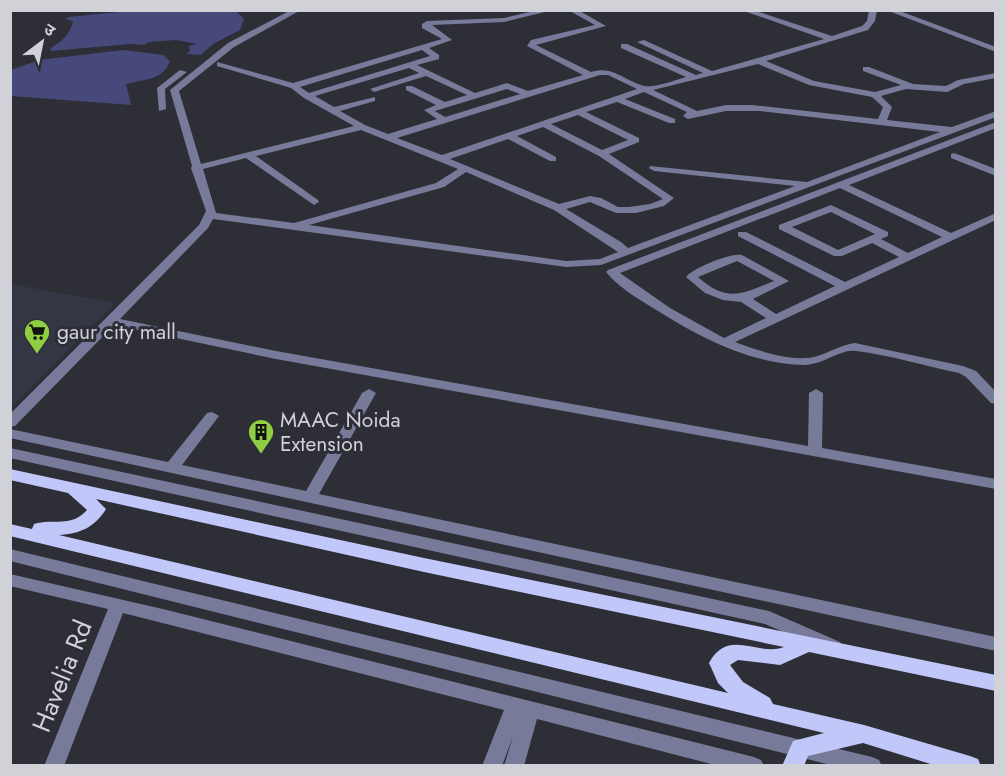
<svg xmlns="http://www.w3.org/2000/svg" width="1006" height="776" font-family="Jost,'Noto Sans Devanagari',sans-serif">
	<style>
		.built { fill: #343644 }
		.green { fill: #47497b }
		.lines { fill: none; stroke-linecap: round; stroke-linejoin: round }
		.minor { fill: #777a99; fill-rule: evenodd }
		.major { fill: #c2c7f9; fill-rule: evenodd }
		.labels { text-anchor: middle; dominant-baseline: central; stroke-width: 6; stroke-linejoin: round; paint-order: stroke }
		.poi-label { font-size: 21px; fill: #d1d2d7; stroke: #2d2e36; text-anchor: start }
		.near-street-label { font-size: 26px; fill: #d1d2d7; stroke: #2d2e36 }
	</style>
	<rect width="100%" height="100%" fill="#2d2e36"/>
	<!-- built -->
	<polygon class="built" points="11,284 115,303 11,407 10,284"/>
	<!-- green -->
	<g class="green">
		<path d="M128,11h108l8,8 -4,11 -27,14 -12,11 -15,-1 4,-3 -1,-5 8,-2 -21,-4 -28,2 -4,3 -14,-1 -79,7v-3c12,-8 18,-12 22,-27l-8,-2 4,-2z"/>
		<path d="M123,50l40,5 7,6c-7,20 -27,18 -44,23l5,21 -120,-9v-26l28,-10z"/>
	</g>
	<g class="lines">
		<!-- minor -->
		<g class="minor">
			<path d="M291,10h10l-67,37 -55,44 22,73 153,-38 -50,-28 -13,-10 -74,-22v-4l76,21 149,-44 -20,-11v-4l5,-3 77,-3 34,-8h15l-49,12 -72,3 20,15 -23,8 10,7v4l-22,6 58,28 32,-10 21,8 55,-16 -56,-29 4,-6 64,-15 -27,-15h10l28,16 -70,19 55,27c22,-7 33,9 54,14 8,2 32,-6 41,-9l-65,-29v-4h6l69,31 7,-2 -66,-31 7,-2 68,31 112,-32 -83,-29h12l79,26 30,-10 5,-5 2,-11h8l-2,11 -7,9 -102,31 48,20 61,11 26,-7 -38,-14v-4h6l44,17 33,2 12,-6 38,-7v5l-32,6 -17,8 -41,-3 -25,7 11,11 -5,13 65,7 44,-16v6l-395,148 -35,2 -353,-48 -5,9 -88,91 156,32 532,95 1,-53 7,-4 7,4 -1,55 174,31v10l-720,-130 -162,-34 -99,101 -5,1v-13l189,-189 7,-14 -15,-43 1,-2 -22,-76 58,-47zM422,50l8,6 -121,37 -9,-6zM758,64l51,21 63,12 11,10 -5,12 -126,-14h-26l-29,6 -44,-21zM409,68l10,5 -49,16 4,3 52,-16 41,19 -22,7 -33,-16h-6v4l30,15 -12,5 13,9 -49,15 -23,-9 -25,-14 35,-10v-4l-41,10 -19,-11zM600,75h8l29,14 -195,66 -45,-17zM507,89l13,5 -75,23 -10,-6zM644,92l43,20 -4,4 5,3 38,-8h34l180,21 -133,50 -157,-16 -1,2 5,3 141,15 -167,62 -7,-6 -55,-33 24,-7 26,11h20l28,-7 10,-8 -65,-44 30,-12v-4l-53,-26 31,-10 52,21h6v-4l-50,-20zM578,115l50,25 -26,10 -51,-26zM543,127l56,29 64,43 -13,5 -22,3h-10l-17,-9 -11,-2 -31,8 -109,-45 58,-20 42,22h6v-4l-39,-21zM361,130l97,39 -22,14 -142,40 -78,-10 -13,-44 43,-11 68,47 5,-3 -1,-2 -62,-44zM466,172l88,38 64,42 -18,7 -34,2 -257,-36 135,-38z"/>
			<polygon points="886,10 897,10 996,47 996,52"/>
			<polygon points="180,70 187,72 165,89 166,109 159,111 157,88"/>
			<path d="M996,122v6l-147,57 102,48 45,-20v7l-261,122c22,8 55,20 79,15 15,-4 26,-12 41,-14l108,23 13,5 20,21v12l-5,-1 -25,-26 -7,-4c-34,-7 -69,-18 -103,-22 -16,-2 -33,14 -52,14 -55,-1 -105,-28 -151,-57 -16,-10 -35,-21 -47,-36l2,-2zM840,188l102,49 -34,16 -27,-14 7,-3v-4l-57,-27 -52,20v4l55,27h8l30,-13 27,14 -54,25 -99,-50h-8v4l97,50 -59,28 -23,-15 36,-18 -47,-26c-12,-2 -49,13 -56,22l19,16 18,7 18,2 25,16 -42,20 -54,-30 -50,-35zM831,212l44,22 -37,16 -46,-23zM737,261l37,20c-32,13 -47,22 -76,-4z"/>
			<polygon points="954,153 996,169 996,176 951,158 951,154"/>
			<polygon points="369,389 376,393 319,494 996,637 996,651 10,438 10,429 168,462 207,413 212,412 219,416 182,465 306,491 362,393"/>
			<polygon points="10,448 769,611 840,642 843,647 840,652 834,654 765,624 10,458"/>
			<polygon points="10,549 872,757 879,760 882,766 835,766 10,561"/>
			<polygon points="10,574 167,610 754,757 761,760 764,766 719,766 537,719 524,766 504,766 513,736 502,766 482,766 504,710 123,613 64,766 44,766 108,609 10,586"/>
		</g>
		<!-- major -->
		<path class="major" d="M10,469l414,89 572,117v16l-187,-39 -29,13 -42,-5 -8,5 13,17 27,16 3,6 91,21 106,31 8,3 3,7h-44l-74,-23 -55,13 -4,10h-22l11,-25 31,-8 -814,-197v-12l22,5 2,-5c20,-6 37,4 53,-14l-19,-17 -58,-13zM96,499l328,73 360,75c-26,10 -56,-20 -75,16l9,20 10,10 -669,-158c21,-1 36,-8 47,-26z"/>
	</g>
	<!-- icons -->
	<defs>
		<g id="supermarket-pin" transform="scale(1.35)"><path d="M0 17L-7.5 6A9.5 9.5 0 1 1 7.5 6Z" fill="#8fcd42" stroke="#2d2e36"/><path d="M-6-5.5h2.5l.6 2H6L4.5 2H-2.5L-4.4-4H-6ZM-1.5 3.2a1.3 1.3 0 1 0 .1 0ZM3 3.2a1.3 1.3 0 1 0 .1 0Z" fill="#111"/></g>
		<g id="building-pin" transform="scale(1.35)"><path d="M0 17L-7.5 6A9.5 9.5 0 1 1 7.5 6Z" fill="#8fcd42" stroke="#2d2e36"/><path d="M-4-6H4V6H1V3H-1V6H-4ZM-2.5-4.3h1.7v1.8h-1.7ZM.8-4.3h1.7v1.8H.8ZM-2.5-1h1.7V.8h-1.7ZM.8-1h1.7V.8H.8Z" fill="#111"/></g>
	</defs>
	<g fill-rule="evenodd">
		<use href="#supermarket-pin" x="37" y="332"/>
		<use href="#building-pin" x="261" y="432"/>
	</g>
	<g class="labels">
		<!-- poi labels -->
		<g class="poi-label">
			<text x="57" y="332">gaur city mall</text>
			<text x="280" y="420">MAAC Noida<tspan x="280" dy="24">Extension</tspan></text>
		</g>
		<!-- near-street labels -->
		<g class="near-street-label">
			<text transform="translate(62 676) rotate(-68)">Havelia Rd</text>
		</g>
	</g>
	<!-- border -->
	<rect width="1006" height="776" fill="none" stroke="#d1d2d7" stroke-width="24"/>
	<!-- north arrow -->
	<g transform="translate(42 42) rotate(32)" stroke="#2d2e36" stroke-width="4.5" paint-order="stroke">
	<path d="M0-4.5L10 22L0 15L-10 22Z" fill="#d1d2d7"/>
	<text y="-9" font-size="16" font-weight="bold" text-anchor="middle" fill="#d1d2d7">उ</text>
	</g>
</svg>
